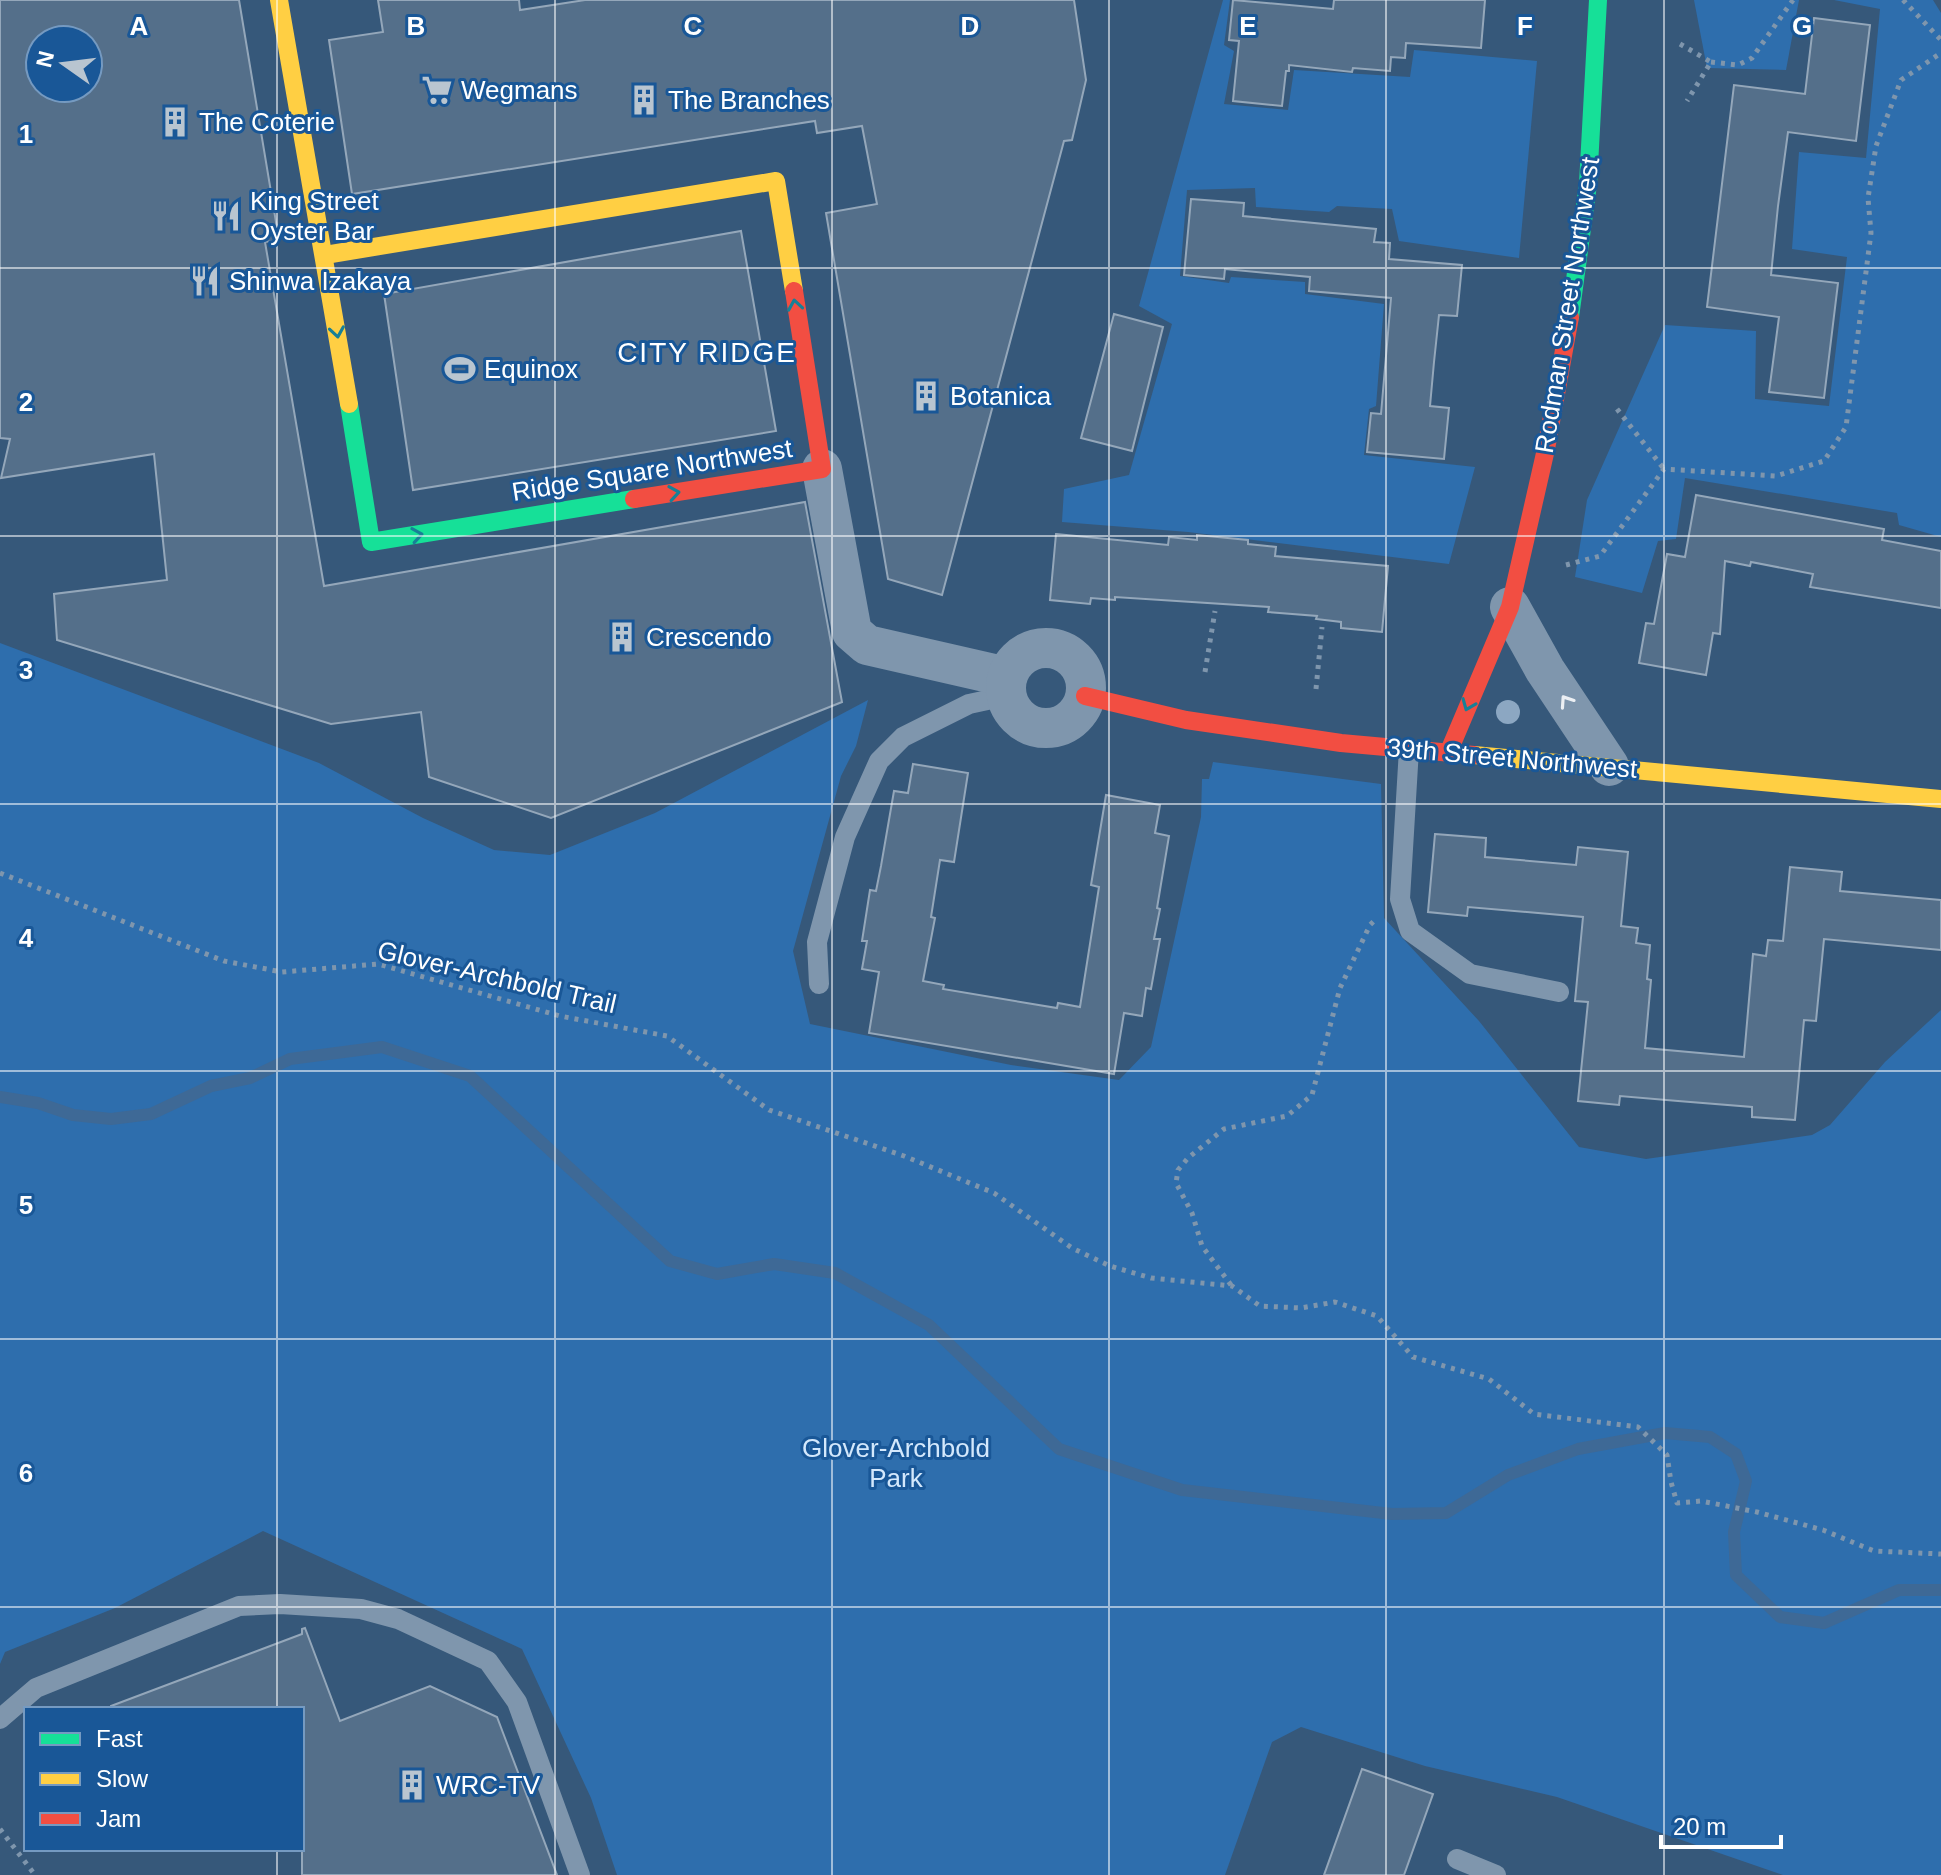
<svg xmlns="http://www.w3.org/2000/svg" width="1941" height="1875" font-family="Arial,sans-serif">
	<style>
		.green { fill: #2e6ead }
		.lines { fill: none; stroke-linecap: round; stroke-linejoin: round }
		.stream { stroke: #3e6996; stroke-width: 12 }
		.building { fill: #546f8a; stroke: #94a7ba; stroke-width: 2; fill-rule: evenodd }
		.path { stroke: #7f96ad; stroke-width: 5; stroke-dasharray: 4 6; stroke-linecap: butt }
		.lane { stroke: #7f96ad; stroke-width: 20 }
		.street { stroke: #7f96ad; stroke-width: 40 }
		.fast { stroke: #16e098; stroke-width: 18 }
		.slow { stroke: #ffcf43; stroke-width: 18 }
		.jam { stroke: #f24e42; stroke-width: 18 }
		.tree { fill: #8ca7c2 }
		.oneway { stroke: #188097 }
		.oneway2 { stroke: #eceff3 }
		.grid { fill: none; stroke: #fff; stroke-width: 2; stroke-opacity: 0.55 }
		.labels { text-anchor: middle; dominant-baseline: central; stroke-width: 6; stroke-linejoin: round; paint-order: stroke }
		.poi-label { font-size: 26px; fill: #fff; stroke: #195797; text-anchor: start }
		.street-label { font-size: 26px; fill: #fff; stroke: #195797 }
		.park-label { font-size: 26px; fill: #d3e8fc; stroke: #195797 }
		.neighbourhood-label { font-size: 28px; letter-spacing: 2px; fill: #fff; stroke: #195797 }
		.grid-label { font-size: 26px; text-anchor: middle; font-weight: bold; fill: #fff; stroke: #195797; stroke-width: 6; stroke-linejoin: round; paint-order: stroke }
	</style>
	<rect width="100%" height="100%" fill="#36587a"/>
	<!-- green -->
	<g class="green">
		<polygon points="1223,0 1230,0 1224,45 1234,51 1224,104 1288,110 1294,70 1410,77 1414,50 1537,61 1519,258 1399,241 1392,209 1337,206 1329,212 1256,207 1255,188 1187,190 1180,276 1229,283 1231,277 1305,282 1305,294 1384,304 1376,406 1369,409 1364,455 1475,467 1449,564 1188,532 1062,522 1064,489 1129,475 1172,324 1139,306"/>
		<polygon points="1694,0 1799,0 1786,70 1707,68"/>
		<polygon points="1834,0 1933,0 1941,13 1941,537 1899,525 1897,513 1685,478 1676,539 1658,541 1642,593 1575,577 1587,500 1665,325 1756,331 1755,399 1829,406 1847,257 1792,249 1799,152 1866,158 1880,9"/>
		<polygon points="0,643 319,763 423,818 494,850 550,855 655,813 868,700 856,746 841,776 793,951 810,1024 1011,1065 1119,1080 1151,1047 1201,817 1202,779 1209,779 1213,762 1381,784 1384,918 1479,1021 1579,1147 1646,1159 1812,1135 1830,1125 1885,1062 1941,1010 1941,1875 1783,1875 1557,1797 1425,1766 1301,1727 1272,1742 1225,1875 617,1875 591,1798 522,1649 263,1531 115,1608 5,1652 0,1664"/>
	</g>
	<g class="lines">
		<!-- stream -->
		<polyline class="stream" points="0,1097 38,1103 73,1115 111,1119 151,1114 211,1086 250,1078 290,1059 382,1047 470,1076 670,1261 717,1274 774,1264 835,1273 929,1325 1059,1449 1182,1490 1392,1514 1446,1513 1508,1475 1578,1449 1665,1433 1710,1437 1736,1454 1746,1481 1734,1532 1736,1575 1780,1617 1824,1623 1899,1590 1941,1590"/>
	</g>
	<!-- building -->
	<g class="building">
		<path d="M0,0h239l40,240 -14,2 59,344 481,-84 37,200 -291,116 -122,-41 -8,-65 -90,12 -274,-84 -3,-46 113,-14 -13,-126 -153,24 9,-39 -10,-1zM40,40h48v48h-48z"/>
		<polygon points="378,0 519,0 520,10 585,0 1074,0 1086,80 1072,140 1064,141 942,595 888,579 826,213 877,204 862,126 817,133 815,121 352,194 329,40 383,32"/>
		<polygon points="1233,0 1333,9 1334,0 1485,0 1481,48 1406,43 1405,58 1391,57 1390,71 1353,68 1352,72 1289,65 1289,71 1286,71 1282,106 1233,101 1239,41 1229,40"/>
		<polygon points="1814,18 1870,25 1856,141 1788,132 1778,206 1771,275 1838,283 1824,398 1769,392 1779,317 1707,307 1734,85 1805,94"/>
		<polygon points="1191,199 1244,203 1243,216 1376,229 1374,242 1390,243 1389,259 1462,265 1457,316 1439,315 1434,362 1430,406 1449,408 1444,459 1367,452 1371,413 1381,414 1391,298 1309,291 1310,277 1225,269 1224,279 1184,275"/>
		<polygon points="741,231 776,431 413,490 384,294"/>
		<polygon points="1114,314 1163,327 1132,451 1081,438"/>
		<polygon points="1696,495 1884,529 1882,540 1941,551 1941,608 1810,587 1813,574 1751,562 1750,566 1725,561 1720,634 1713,633 1706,675 1639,663 1646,623 1654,624 1667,554 1685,557"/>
		<polygon points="1056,534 1168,545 1169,537 1197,540 1197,535 1248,540 1248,544 1276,547 1275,556 1388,566 1382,632 1341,628 1341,622 1316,619 1317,616 1268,612 1269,607 1115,597 1115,600 1091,598 1090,604 1050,600"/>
		<polygon points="913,764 968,773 954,862 940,860 931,917 935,918 923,981 944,985 943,989 1057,1008 1058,1003 1080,1007 1099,887 1091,885 1106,795 1160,805 1155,833 1169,836 1157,908 1160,909 1154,939 1160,939 1151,989 1146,988 1142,1016 1124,1013 1114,1074 869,1033 879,972 862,969 867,941 862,941 870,890 876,891 881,866 894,791 908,793"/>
		<polygon points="1435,834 1486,838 1485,857 1576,865 1578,847 1628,852 1621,926 1638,928 1636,943 1650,945 1647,979 1651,980 1645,1048 1744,1057 1753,954 1766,956 1768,940 1783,941 1790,867 1842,872 1840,891 1941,900 1941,950 1824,939 1816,1021 1804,1020 1795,1120 1752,1117 1752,1107 1678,1101 1620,1096 1619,1105 1578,1101 1588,1002 1575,1001 1583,917 1468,907 1467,916 1428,912"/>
		<polygon points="305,1628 340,1721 430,1686 497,1717 557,1875 302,1875 302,1709 111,1709 111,1706 302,1634 302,1629"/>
		<polygon points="1362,1769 1433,1794 1404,1875 1324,1875"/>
	</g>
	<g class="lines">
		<!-- path -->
		<g class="path">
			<polyline points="1903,0 1941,40"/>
			<polyline points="1680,44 1711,62 1687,101"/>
			<polyline points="1711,62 1738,65 1752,58 1793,0"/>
			<polyline points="1617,409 1664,469"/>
			<polyline points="1566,565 1600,556 1664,469 1776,476 1824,461 1846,427 1871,233 1868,198 1876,146 1901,80 1941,53"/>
			<polyline points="1205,672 1215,611"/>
			<polyline points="1316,689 1322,627"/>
			<polyline points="0,873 224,961 282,972 378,964 560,1016 667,1036 769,1110 904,1156 994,1193 1072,1248 1110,1266 1151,1278 1232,1286 1260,1306 1301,1308 1335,1302 1377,1316 1413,1357 1489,1379 1534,1414 1638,1427 1667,1455 1671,1482 1677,1503 1701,1501 1757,1512 1823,1530 1874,1551 1941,1554"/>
			<polyline points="1231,1285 1202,1246 1192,1213 1176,1183 1178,1170 1188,1158 1224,1129 1287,1116 1312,1095 1340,988 1370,925 1375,920"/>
			<polyline points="0,1829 35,1875"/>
		</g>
		<!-- lane -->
		<g class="lane">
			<polyline points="1409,749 1400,899 1410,931 1470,974 1559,992"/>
			<polyline points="819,984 817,942 845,837 879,761 903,737 969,704 1006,696"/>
			<polyline points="0,1719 36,1688 239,1606 280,1604 361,1609 398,1619 488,1661 517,1702 580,1875"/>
			<polyline points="1457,1859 1496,1875"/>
		</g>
		<!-- street -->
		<g class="street">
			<polyline points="822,469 852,632 867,645 1007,677"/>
			<polyline points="1510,607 1545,670 1609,766"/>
			<circle cx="1046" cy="688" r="40"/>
		</g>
		<!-- fast -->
		<g class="fast">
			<polyline points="1570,317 1588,184 1598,0"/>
			<polyline points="349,404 371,542 634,499"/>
		</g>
		<!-- slow -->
		<g class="slow">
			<polyline points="279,0 349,404"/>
			<polyline points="325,255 776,181 794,291"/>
			<polyline points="1474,755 1941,799"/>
		</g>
		<!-- jam -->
		<g class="jam">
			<polyline points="634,499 822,469 794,291"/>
			<polyline points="1085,696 1186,720 1341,743 1474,755"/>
			<polyline points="1449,751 1510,607 1546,449 1570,317"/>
		</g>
	</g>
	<!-- trees -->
	<circle class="tree" cx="1508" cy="712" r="12"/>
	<!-- one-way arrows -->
	<defs><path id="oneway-chevron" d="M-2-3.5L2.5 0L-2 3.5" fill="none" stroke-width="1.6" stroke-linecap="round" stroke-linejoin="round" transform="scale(2)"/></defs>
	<g class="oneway">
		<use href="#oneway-chevron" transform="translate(795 305) rotate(-99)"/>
		<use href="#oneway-chevron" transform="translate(337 332) rotate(81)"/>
		<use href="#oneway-chevron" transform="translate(674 493) rotate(-9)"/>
		<use href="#oneway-chevron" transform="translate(417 535) rotate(-9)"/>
		<use href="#oneway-chevron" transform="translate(1468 705) rotate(112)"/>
	</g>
	<use class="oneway2" href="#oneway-chevron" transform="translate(1566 701) rotate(-124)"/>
	<!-- grid -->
	<path class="grid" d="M277,0v1709M555,0v1875M832,0v1875M1109,0v1875M1386,0v1875M1664,0v1875M0,268h1941M0,536h1941M0,804h1941M0,1071h1941M0,1339h1941M0,1607h1941M277,1849v26"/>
	<!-- icons -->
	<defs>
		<g id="supermarket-bare" transform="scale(2.4)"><path d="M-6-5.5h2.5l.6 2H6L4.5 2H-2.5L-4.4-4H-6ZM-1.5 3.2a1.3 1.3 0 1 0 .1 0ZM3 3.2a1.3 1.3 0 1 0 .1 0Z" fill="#b9c5d0" stroke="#195797" stroke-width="2.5" paint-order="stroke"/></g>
		<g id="building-bare" transform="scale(2.4)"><path d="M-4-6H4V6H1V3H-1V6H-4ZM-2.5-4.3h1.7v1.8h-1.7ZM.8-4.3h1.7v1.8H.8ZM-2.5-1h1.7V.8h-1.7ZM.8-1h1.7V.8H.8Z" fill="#b9c5d0" stroke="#195797" stroke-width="2.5" paint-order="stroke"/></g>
		<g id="restaurant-bare" transform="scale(2.4)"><path d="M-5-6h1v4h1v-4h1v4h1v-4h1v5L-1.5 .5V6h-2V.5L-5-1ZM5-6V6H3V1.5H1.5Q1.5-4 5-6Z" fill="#b9c5d0" stroke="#195797" stroke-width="2.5" paint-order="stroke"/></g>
		<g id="stadium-bare" transform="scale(2.4)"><path d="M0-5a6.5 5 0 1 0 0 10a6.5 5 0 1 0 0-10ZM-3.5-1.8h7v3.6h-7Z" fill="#b9c5d0" stroke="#195797" stroke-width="2.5" paint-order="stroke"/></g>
	</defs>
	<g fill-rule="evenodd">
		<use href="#supermarket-bare" x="437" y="90"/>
		<use href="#building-bare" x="644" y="100"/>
		<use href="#building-bare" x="175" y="122"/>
		<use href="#restaurant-bare" x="226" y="216"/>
		<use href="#restaurant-bare" x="205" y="281"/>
		<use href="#stadium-bare" x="460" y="369"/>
		<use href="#building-bare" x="926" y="396"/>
		<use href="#building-bare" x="622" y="637"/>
		<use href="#building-bare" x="412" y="1785"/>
	</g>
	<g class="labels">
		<!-- poi labels -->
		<g class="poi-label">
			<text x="461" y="90">Wegmans</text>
			<text x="668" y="100">The Branches</text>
			<text x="199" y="122">The Coterie</text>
			<text x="250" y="201">King Street<tspan x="250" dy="30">Oyster Bar</tspan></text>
			<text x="229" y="281">Shinwa Izakaya</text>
			<text x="484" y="369">Equinox</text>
			<text x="950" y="396">Botanica</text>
			<text x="646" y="637">Crescendo</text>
			<text x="436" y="1785">WRC-TV</text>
		</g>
		<!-- street labels -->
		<g class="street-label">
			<text transform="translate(1567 305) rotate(-81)">Rodman Street Northwest</text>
			<text transform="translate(652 470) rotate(-9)">Ridge Square Northwest</text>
			<text transform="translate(1512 758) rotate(5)">39th Street Northwest</text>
			<text transform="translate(497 977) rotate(13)">Glover-Archbold Trail</text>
		</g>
		<!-- park labels -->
		<g class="park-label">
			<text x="896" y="1448">Glover-Archbold<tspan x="896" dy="30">Park</tspan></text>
		</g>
		<!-- neighbourhood labels -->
		<g class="neighbourhood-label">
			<text x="707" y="352">CITY RIDGE</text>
		</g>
	</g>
	<g class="grid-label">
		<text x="139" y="35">A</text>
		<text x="416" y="35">B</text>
		<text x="693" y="35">C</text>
		<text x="970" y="35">D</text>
		<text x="1248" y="35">E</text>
		<text x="1525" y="35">F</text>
		<text x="1802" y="35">G</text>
		<text x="26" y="143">1</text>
		<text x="26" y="411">2</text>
		<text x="26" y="679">3</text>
		<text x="26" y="947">4</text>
		<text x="26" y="1214">5</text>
		<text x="26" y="1482">6</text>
	</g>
	<!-- legend -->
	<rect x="24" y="1707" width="280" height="144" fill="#195797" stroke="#759ac1" stroke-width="2"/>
	<rect x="40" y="1733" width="40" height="12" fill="#16e098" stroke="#759ac1" stroke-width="2"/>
	<text x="96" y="1747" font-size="24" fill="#ffffff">Fast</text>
	<rect x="40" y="1773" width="40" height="12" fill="#ffcf43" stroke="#759ac1" stroke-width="2"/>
	<text x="96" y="1787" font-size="24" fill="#ffffff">Slow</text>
	<rect x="40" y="1813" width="40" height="12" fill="#f24e42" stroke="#759ac1" stroke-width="2"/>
	<text x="96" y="1827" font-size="24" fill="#ffffff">Jam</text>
	<!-- north arrow -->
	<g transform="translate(64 64) rotate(284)"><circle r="38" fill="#195797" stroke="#759ac1" stroke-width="2"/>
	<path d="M0-6L14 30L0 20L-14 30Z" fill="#b9c5d0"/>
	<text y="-12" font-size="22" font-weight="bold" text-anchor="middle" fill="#ffffff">N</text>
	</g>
	<!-- scale -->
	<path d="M1661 1835v12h120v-12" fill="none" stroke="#ffffff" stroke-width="4"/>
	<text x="1673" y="1835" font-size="24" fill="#ffffff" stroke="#195797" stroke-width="6" paint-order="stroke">20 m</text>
</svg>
